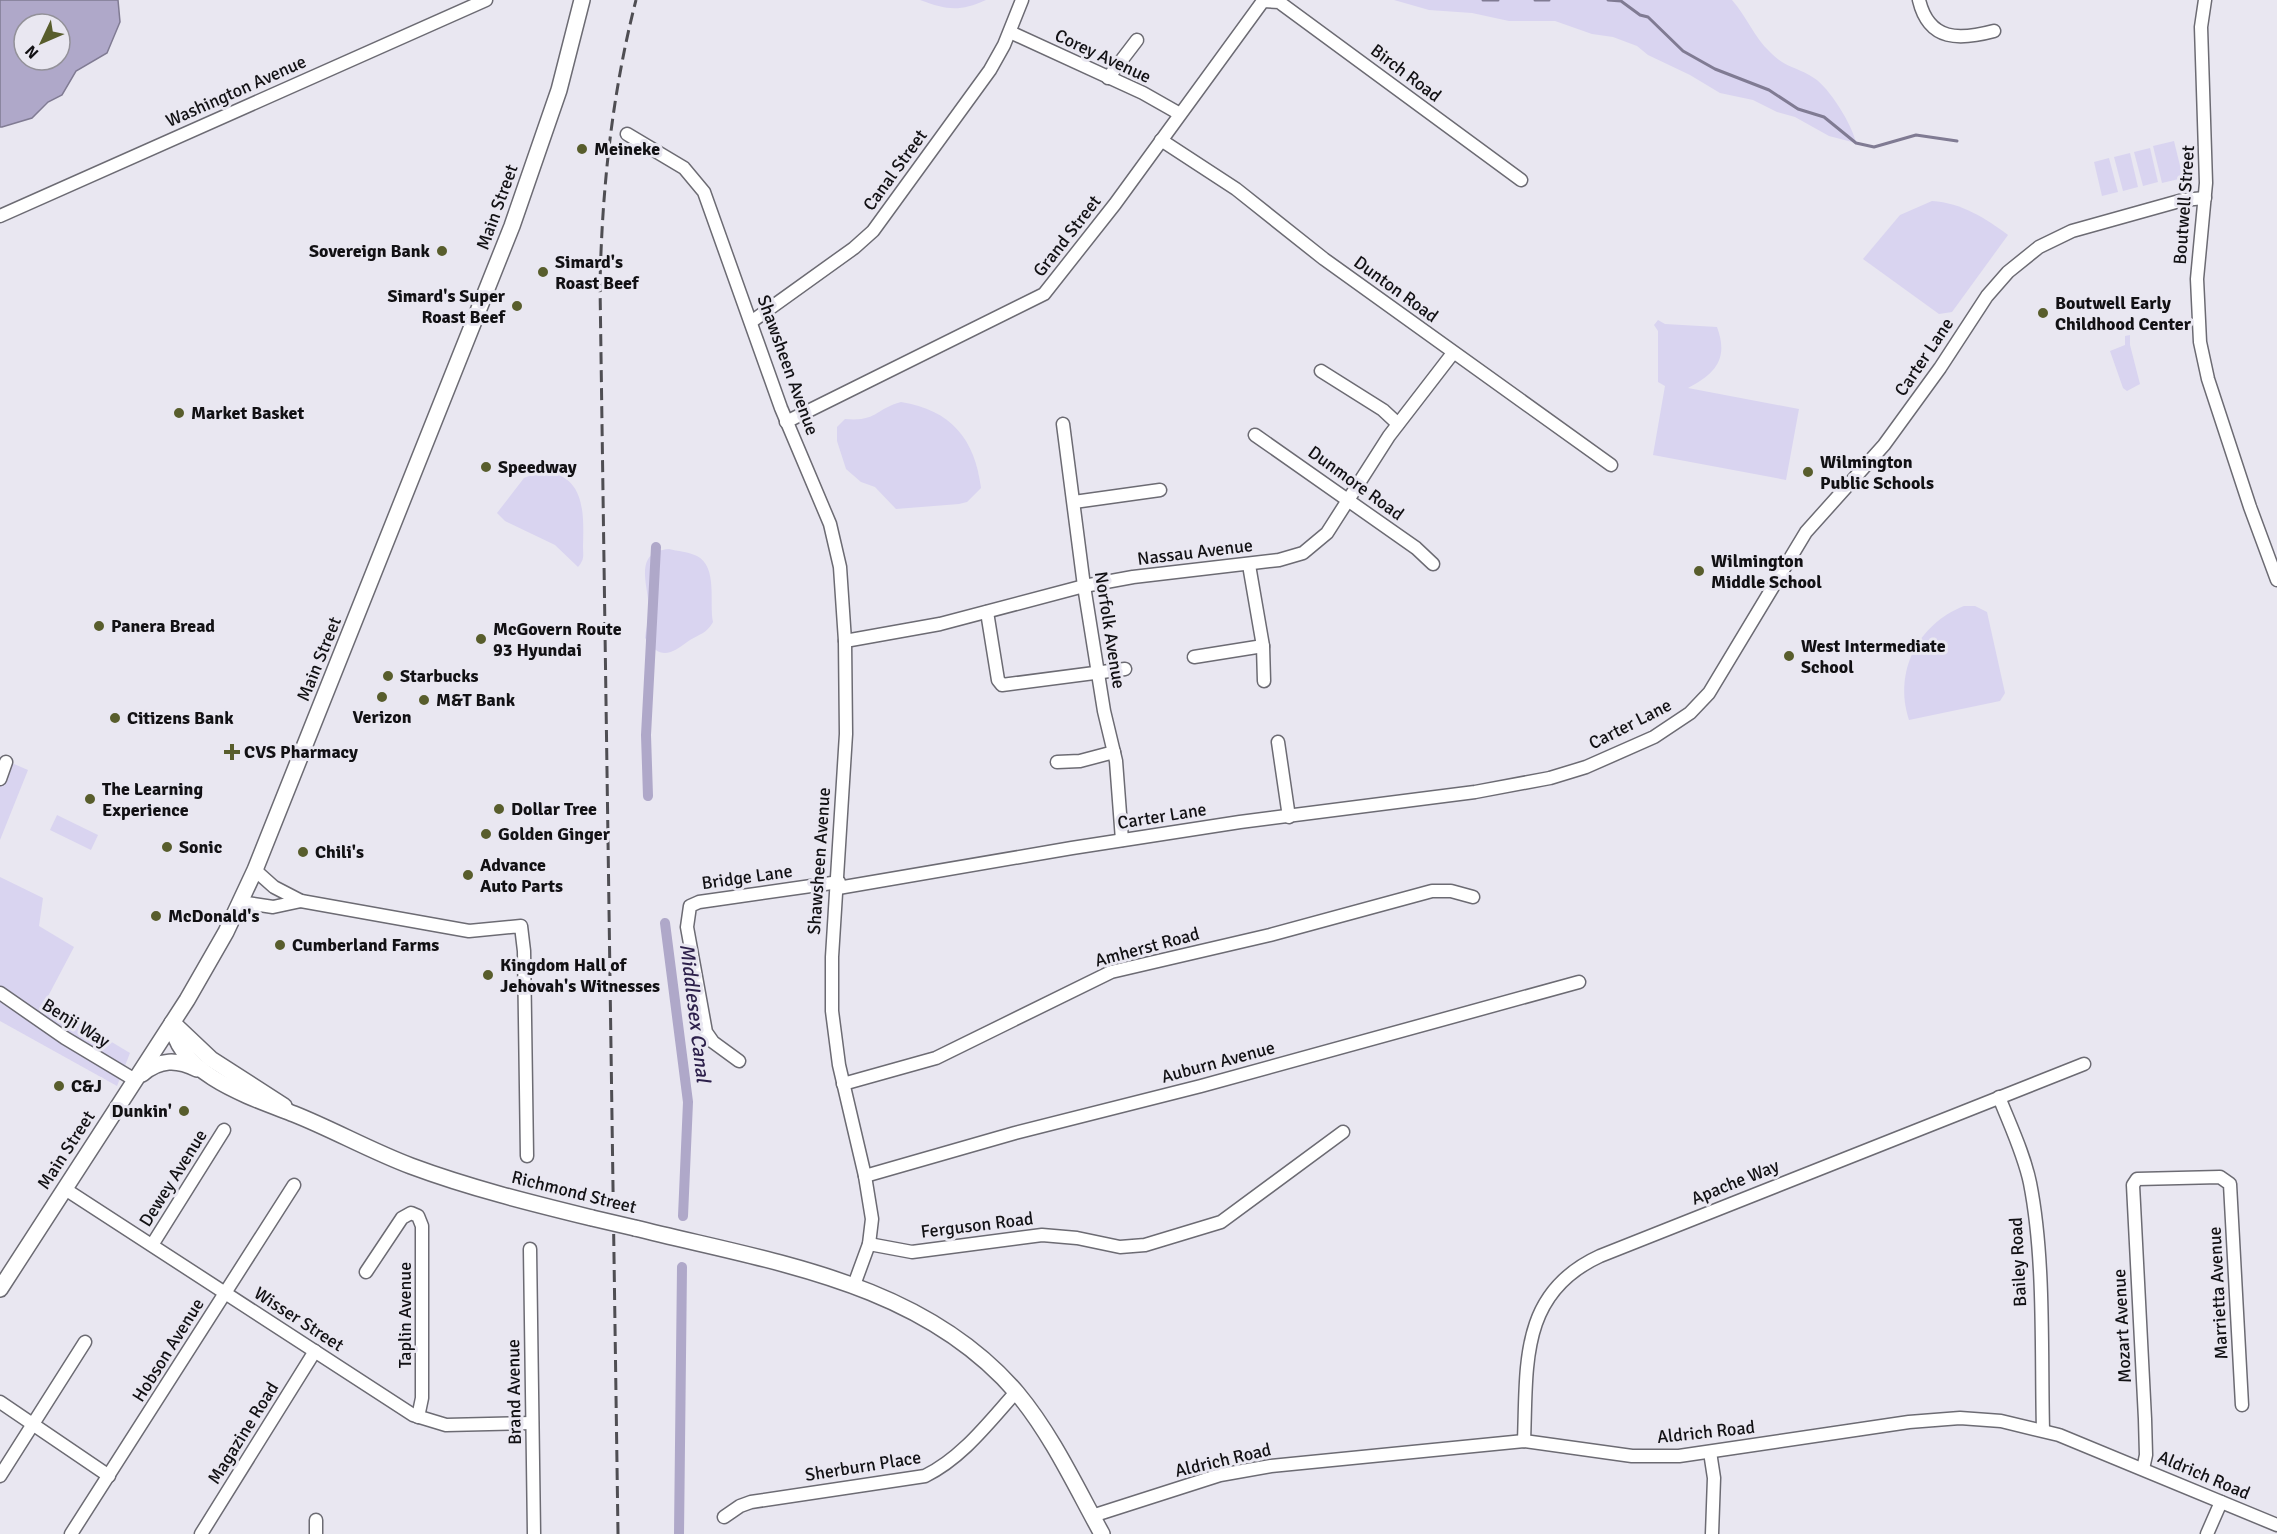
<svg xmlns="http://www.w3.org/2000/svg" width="2277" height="1534" font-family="Signika,sans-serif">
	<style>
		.green { fill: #d9d4f0 }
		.water { fill: #afa8c9; stroke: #807b93; stroke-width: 1.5; fill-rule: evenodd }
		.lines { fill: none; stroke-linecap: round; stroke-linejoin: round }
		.stream { stroke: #807b93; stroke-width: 3 }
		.canal { stroke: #afa8c9; stroke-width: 10 }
		.minor-casing { stroke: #6c6b73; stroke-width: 15 }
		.major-casing { stroke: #6c6b73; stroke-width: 18 }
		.minor { stroke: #fff; stroke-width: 12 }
		.major { stroke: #fff; stroke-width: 15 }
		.rail { stroke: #4f4e53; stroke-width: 3; stroke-dasharray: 12 6; stroke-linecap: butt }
		.major-bridge-casing { stroke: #6c6b73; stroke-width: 18; stroke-linecap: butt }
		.major-bridge { stroke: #fff; stroke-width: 15 }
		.poi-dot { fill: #585d2c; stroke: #e9e7f1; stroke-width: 2 }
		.labels { text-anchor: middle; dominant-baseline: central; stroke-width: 6; stroke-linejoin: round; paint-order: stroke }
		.street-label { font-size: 18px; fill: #121114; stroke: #e9e7f1 }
		.poi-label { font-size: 18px; font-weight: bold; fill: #121114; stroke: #e9e7f1; text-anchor: start }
		.water-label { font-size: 20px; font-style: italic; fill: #2d204b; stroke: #e9e7f1 }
	</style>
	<rect width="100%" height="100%" fill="#e9e7f1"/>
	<!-- green -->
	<g class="green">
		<path d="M920,0h66c-27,12 -39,10 -66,0z"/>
		<path d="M1394,0h338c15,17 22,37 38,52 15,16 28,15 44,26 15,9 39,48 42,65l-27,-7 -34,-19 -18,-5 -24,-12 -33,-7 -30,-18 -42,-20 -11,-9 -24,-9 -21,-3 -37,-13h-46l-37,-8 -43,-3z"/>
		<polygon points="2174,141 2183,178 2162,183 2153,146"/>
		<polygon points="2150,148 2158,182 2143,186 2134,152"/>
		<polygon points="2130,153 2138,187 2123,191 2114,157"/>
		<polygon points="2109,158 2118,192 2102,196 2094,162"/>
		<path d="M1932,201c30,2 53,17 76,34l-56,77 -13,2 -76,-55 37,-44z"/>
		<path d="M1658,320l7,4 52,3c12,32 -2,47 -29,61l111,21 -13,71 -133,-25 12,-69 -7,-4v-51l-4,-6z"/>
		<polygon points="2130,335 2130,345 2140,384 2127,391 2123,388 2110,351 2125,345 2125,336"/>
		<path d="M901,402c50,8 74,37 80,86l-14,14 -8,2 -63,5 -21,-22 -14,-5 -15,-13 -9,-28v-14l8,-8c32,3 30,-10 56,-17z"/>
		<path d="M541,471c44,3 43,40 42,75 0,9 2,13 -5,21l-23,-22 -50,-24 -8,-8 27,-35z"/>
		<path d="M669,549c8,2 20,3 28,7 21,11 12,47 16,66 -6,11 -13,12 -23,18 -18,13 -29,22 -45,-2 1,-9 4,-19 4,-28 0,-25 -17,-58 20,-61z"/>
		<path d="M1964,606h11l12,6 18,81 -5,8 -91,19c-16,-48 9,-96 55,-114z"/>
		<polygon points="0,758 28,770 0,840"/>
		<polygon points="57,815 98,835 91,850 50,830"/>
		<polygon points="0,877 43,898 39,926 74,947 45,1002 130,1053 117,1086 0,1021"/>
	</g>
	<!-- water -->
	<path class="water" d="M0,0h118l2,22 -13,31 -31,18 -14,24 -14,7 -16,16 -30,9h-2zM24,24h36v36h-36z"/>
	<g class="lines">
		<!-- stream -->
		<g class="stream">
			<polyline points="1483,0 1498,0"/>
			<polyline points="1535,0 1549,0"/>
			<polyline points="1608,0 1621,1 1640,15 1648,17 1683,51 1715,69 1769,90 1798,109 1824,117 1856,143 1874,147 1916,135 1957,141"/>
		</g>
		<!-- canal -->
		<g class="canal">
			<polyline points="648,796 646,735 656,547"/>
			<polyline points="665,923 688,1102 683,1216"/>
			<polyline points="679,1534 682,1267"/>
		</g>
		<!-- minor casing -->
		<g class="minor-casing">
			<g id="minor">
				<path d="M1919,0c10,42 41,40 75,31"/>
				<polyline points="2205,0 2201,27 2206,183 2197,279 2200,342 2208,379 2250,507 2277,580"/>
				<polyline points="1010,32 1143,93 1180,114"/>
				<polyline points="1108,78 1137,40"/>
				<polyline points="627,134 684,168 704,192 781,408 830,524 840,567 845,641 846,734 832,957 832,1011 839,1065 865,1176 872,1219 869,1244 854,1285"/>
				<polyline points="1161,140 1236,189 1324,259 1611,465"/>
				<polyline points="0,216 486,0"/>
				<polyline points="751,322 854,248 873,231 990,70 1004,45 1022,0"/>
				<polyline points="1321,371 1383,410 1398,424"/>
				<polyline points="786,422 1044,294 1115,204 1263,1 1279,2 1521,180"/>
				<polyline points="1063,424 1084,586 1104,711 1116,761 1122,840"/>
				<polyline points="1255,435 1416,548 1433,564"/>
				<polyline points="1074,502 1160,490"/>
				<polyline points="1249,565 1263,646 1264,681"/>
				<polyline points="987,612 998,680 1002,685 1125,669"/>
				<polyline points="845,641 940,624 1084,586 1133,577 1279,560 1303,553 1327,533 1389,436 1453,353"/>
				<polyline points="1194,657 1263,646"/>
				<polyline points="1278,742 1289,817"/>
				<polyline points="1057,762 1080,761 1114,752"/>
				<polyline points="0,779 6,762"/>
				<polyline points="255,870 274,887 301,901 469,931 521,926 524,951 527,1156"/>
				<polyline points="838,888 1072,848 1240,822 1475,792 1550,778 1586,767 1654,737 1690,713 1709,693 1806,532 1884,445 1940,368 1987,296 2008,272 2039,247 2072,231 2183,200 2205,198"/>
				<polyline points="240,902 273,907 301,901"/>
				<polyline points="0,993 65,1038 135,1080"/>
				<polyline points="739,1061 713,1042 706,1032 687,927 690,906 699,902 839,882"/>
				<polyline points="843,1084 936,1058 1111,972 1270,935 1432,891 1451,891 1473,897"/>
				<path d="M1999,1097c11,28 25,57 31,86 15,76 11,169 13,247"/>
				<polyline points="865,1176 1015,1133 1201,1086 1579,982"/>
				<polyline points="65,1189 413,1415 446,1425 532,1423"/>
				<polyline points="869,1244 912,1252 1042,1235 1077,1238 1120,1247 1145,1245 1221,1222 1343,1132"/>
				<polyline points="152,1245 224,1130"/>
				<polyline points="530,1249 534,1534"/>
				<polyline points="366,1272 402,1218 411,1213 418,1216 422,1226 422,1398 418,1417"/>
				<polyline points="0,1402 109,1476"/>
				<path d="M1524,1441c3,-76 -5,-148 76,-185l484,-192"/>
				<polyline points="1710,1452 1714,1478 1712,1534"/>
				<polyline points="2143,1469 2146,1455 2145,1419 2133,1185 2137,1179 2220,1177 2230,1184 2242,1405"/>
				<polyline points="0,1476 85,1342"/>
				<polyline points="1092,1516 1220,1475 1271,1466 1524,1441 1632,1456 1679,1456 1909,1422 1960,1418 2001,1421 2059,1435 2277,1525"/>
				<path d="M724,1517l16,-11 11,-4 174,-26c37,-18 64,-54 91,-84"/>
				<polyline points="316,1520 316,1534"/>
				<polyline points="71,1534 294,1185"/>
				<polyline points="201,1534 315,1351"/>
				<polyline points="2207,1534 2221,1502"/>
			</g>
		</g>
		<!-- major casing -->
		<g class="major-casing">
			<g id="major">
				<path d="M172,1023c6,52 81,75 122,91 40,16 77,37 117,52 59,22 120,37 181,52"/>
				<polyline points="174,1024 211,1059 284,1106"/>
				<path d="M142,1074c18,-15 35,-15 55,-5"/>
				<path d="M635,1228c135,34 286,53 382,165 35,42 59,94 85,141"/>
				<polyline points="0,1289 187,1000 226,932 255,870 512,226 559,90 582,0"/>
			</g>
		</g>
		<!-- minor -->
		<use href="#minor" class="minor"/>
		<!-- major -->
		<use href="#major" class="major"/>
		<!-- rail -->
		<path class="rail" d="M618,1534l-18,-1249c2,-96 12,-192 36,-285"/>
		<!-- major-bridge casing -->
		<g class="major-bridge-casing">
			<polyline id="major-bridge" points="592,1218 635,1228"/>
		</g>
		<!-- major-bridge -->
		<use href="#major-bridge" class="major-bridge"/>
	</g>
	<!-- markers -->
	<g class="poi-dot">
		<circle cx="582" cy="149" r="6"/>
		<circle cx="442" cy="251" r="6"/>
		<circle cx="543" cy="272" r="6"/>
		<circle cx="517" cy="306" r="6"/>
		<circle cx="2043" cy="313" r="6"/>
		<circle cx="179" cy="413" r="6"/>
		<circle cx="486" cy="467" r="6"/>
		<circle cx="1808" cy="472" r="6"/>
		<circle cx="1699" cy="571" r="6"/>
		<circle cx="99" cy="626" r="6"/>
		<circle cx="481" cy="639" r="6"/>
		<circle cx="1789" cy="656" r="6"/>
		<circle cx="388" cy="676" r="6"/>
		<circle cx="382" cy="697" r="6"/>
		<circle cx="424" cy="700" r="6"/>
		<circle cx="115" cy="718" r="6"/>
		<path d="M229 743h6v6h6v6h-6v6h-6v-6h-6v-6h6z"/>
		<circle cx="90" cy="799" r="6"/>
		<circle cx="499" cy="809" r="6"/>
		<circle cx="486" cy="834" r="6"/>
		<circle cx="167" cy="847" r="6"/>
		<circle cx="303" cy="852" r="6"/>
		<circle cx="468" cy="875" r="6"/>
		<circle cx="156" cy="916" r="6"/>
		<circle cx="280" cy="945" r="6"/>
		<circle cx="488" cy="975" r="6"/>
		<circle cx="59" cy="1086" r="6"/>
		<circle cx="184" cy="1111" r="6"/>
	</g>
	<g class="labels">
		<!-- street labels -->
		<g class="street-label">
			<text transform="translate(1103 56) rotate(25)">Corey Avenue</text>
			<text transform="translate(1406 73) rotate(37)">Birch Road</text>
			<text transform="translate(236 91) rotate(-24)">Washington Avenue</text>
			<text transform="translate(895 170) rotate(-54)">Canal Street</text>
			<text transform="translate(2184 205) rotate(-86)">Boutwell Street</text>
			<text transform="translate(497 207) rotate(-70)">Main Street</text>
			<text transform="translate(1067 236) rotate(-52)">Grand Street</text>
			<text transform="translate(1396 289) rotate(36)">Dunton Road</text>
			<text transform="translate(1924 357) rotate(-56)">Carter Lane</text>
			<text transform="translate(788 365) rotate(70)">Shawsheen Avenue</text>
			<text transform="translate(1356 483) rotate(36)">Dunmore Road</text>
			<text transform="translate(1195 552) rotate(-7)">Nassau Avenue</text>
			<text transform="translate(1110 630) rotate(81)">Norfolk Avenue</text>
			<text transform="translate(319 659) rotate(-68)">Main Street</text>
			<text transform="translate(1630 724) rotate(-27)">Carter Lane</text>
			<text transform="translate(1162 816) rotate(-9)">Carter Lane</text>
			<text transform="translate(819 861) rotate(-86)">Shawsheen Avenue</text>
			<text transform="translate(747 877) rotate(-8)">Bridge Lane</text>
			<text transform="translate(1147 947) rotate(-15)">Amherst Road</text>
			<text transform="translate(76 1023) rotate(32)">Benji Way</text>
			<text transform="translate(1218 1062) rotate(-15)">Auburn Avenue</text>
			<text transform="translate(66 1150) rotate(-57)">Main Street</text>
			<text transform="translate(173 1178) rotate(-58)">Dewey Avenue</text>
			<text transform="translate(1735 1182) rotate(-22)">Apache Way</text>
			<text transform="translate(574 1192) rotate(14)">Richmond Street</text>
			<text transform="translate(977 1225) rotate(-7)">Ferguson Road</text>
			<text transform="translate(2018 1262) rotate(-93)">Bailey Road</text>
			<text transform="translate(2218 1293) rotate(-93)">Marrietta Avenue</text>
			<text transform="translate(405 1315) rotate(-90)">Taplin Avenue</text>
			<text transform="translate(299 1319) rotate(33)">Wisser Street</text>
			<text transform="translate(2122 1326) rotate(-93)">Mozart Avenue</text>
			<text transform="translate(168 1350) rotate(-58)">Hobson Avenue</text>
			<text transform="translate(514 1392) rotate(-91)">Brand Avenue</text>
			<text transform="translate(1706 1432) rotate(-6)">Aldrich Road</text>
			<text transform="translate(243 1433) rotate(-58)">Magazine Road</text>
			<text transform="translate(1223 1460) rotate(-13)">Aldrich Road</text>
			<text transform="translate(863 1466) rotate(-9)">Sherburn Place</text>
			<text transform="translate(2204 1475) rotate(23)">Aldrich Road</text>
		</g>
		<!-- poi labels -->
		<g class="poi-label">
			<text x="594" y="149">Meineke</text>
			<text x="430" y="251" text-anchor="end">Sovereign Bank</text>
			<text x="555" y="262">Simard's<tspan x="555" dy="21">Roast Beef</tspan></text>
			<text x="505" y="296" text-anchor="end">Simard's Super<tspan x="505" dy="21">Roast Beef</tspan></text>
			<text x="2055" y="303">Boutwell Early<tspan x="2055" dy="21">Childhood Center</tspan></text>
			<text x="191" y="413">Market Basket</text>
			<text x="1820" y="462">Wilmington<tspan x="1820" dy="21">Public Schools</tspan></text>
			<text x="498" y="467">Speedway</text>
			<text x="1711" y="561">Wilmington<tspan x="1711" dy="21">Middle School</tspan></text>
			<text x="111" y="626">Panera Bread</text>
			<text x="493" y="629">McGovern Route<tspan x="493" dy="21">93 Hyundai</tspan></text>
			<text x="1801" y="646">West Intermediate<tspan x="1801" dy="21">School</tspan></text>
			<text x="400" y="676">Starbucks</text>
			<text x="436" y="700">M&amp;T Bank</text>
			<text x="382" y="717" text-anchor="middle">Verizon</text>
			<text x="127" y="718">Citizens Bank</text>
			<text x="244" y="752">CVS Pharmacy</text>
			<text x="102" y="789">The Learning<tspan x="102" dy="21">Experience</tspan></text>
			<text x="511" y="809">Dollar Tree</text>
			<text x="498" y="834">Golden Ginger</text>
			<text x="179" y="847">Sonic</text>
			<text x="315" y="852">Chili's</text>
			<text x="480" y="865">Advance<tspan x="480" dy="21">Auto Parts</tspan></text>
			<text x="168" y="916">McDonald's</text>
			<text x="292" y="945">Cumberland Farms</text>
			<text x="500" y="965">Kingdom Hall of<tspan x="500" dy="21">Jehovah's Witnesses</tspan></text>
			<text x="71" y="1086">C&amp;J</text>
			<text x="172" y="1111" text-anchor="end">Dunkin'</text>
		</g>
		<!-- water labels -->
		<g class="water-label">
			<text transform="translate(695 1013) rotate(83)">Middlesex Canal</text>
		</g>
	</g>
	<!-- north arrow -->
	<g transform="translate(42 42) rotate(226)"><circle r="28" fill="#e9e7f1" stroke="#939199" stroke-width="1.5"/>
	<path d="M0-4.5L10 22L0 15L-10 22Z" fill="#585d2c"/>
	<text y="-9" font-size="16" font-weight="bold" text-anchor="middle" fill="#121114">N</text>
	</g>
</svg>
